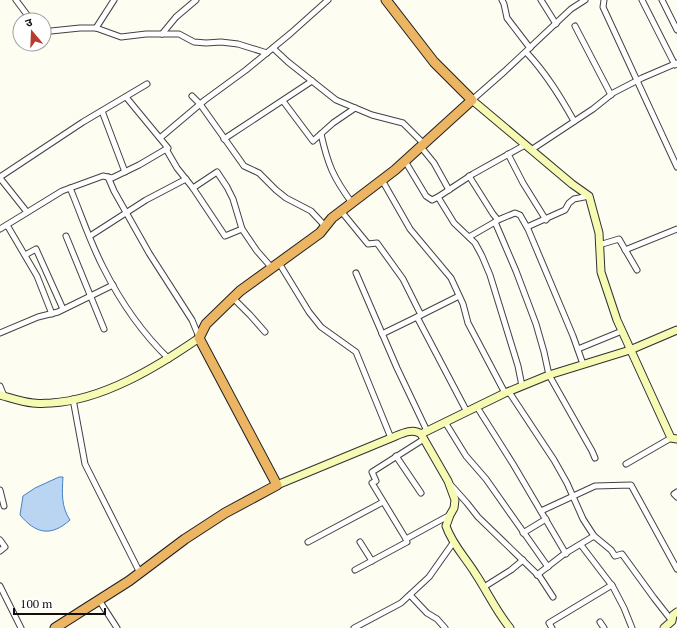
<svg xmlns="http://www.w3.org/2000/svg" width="677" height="628" font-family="'PT Serif','Noto Sans Devanagari',serif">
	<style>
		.water { fill: #bad5f2; stroke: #4580c5 }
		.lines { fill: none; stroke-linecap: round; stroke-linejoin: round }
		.street-casing { stroke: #424242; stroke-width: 7 }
		.secondary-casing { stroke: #313131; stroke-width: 9 }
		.highway-casing { stroke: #202020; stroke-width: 11 }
		.street { stroke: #fff; stroke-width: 5 }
		.secondary { stroke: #f7fab2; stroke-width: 7 }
		.highway { stroke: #ebb563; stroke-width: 9 }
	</style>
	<rect width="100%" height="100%" fill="#fefdf2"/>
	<!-- water -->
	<path class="water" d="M59,477h4c-1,15 -2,30 7,43 -19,17 -34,14 -50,-5l3,-19 12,-8z"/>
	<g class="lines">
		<!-- street casing -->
		<g class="street-casing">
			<g id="street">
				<polyline points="16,0 31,20"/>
				<polyline points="502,0 504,4 507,18 530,48"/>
				<polyline points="541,0 556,24"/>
				<polyline points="604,0 603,7 677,167"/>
				<polyline points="642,0 675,65"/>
				<polyline points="662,0 677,30"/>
				<polyline points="575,26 611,95"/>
				<polyline points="96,28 114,0"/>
				<polyline points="44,30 51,31 80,28 96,28 121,37 146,34 179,34 194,42 206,43 221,42 238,44 267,53"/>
				<polyline points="162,34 176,17 196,0"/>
				<polyline points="273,48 288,62 336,100 372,115 403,123 424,144"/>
				<path d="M526,52c20,21 34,44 48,69"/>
				<polyline points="192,96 200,104 244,166 259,173 276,190 286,198 311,211 325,226"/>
				<polyline points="472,100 505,71 571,9 585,0"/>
				<polyline points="283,101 313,141 333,123 355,108"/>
				<polyline points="102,111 125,172"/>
				<path d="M321,134c7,31 12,43 31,69"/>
				<polyline points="160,138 205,100 246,70 291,33 328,0"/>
				<polyline points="224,139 312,81"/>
				<polyline points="421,147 434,163 449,190"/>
				<polyline points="166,149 177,168 193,188 225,236 242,229"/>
				<polyline points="531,150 593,109 613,93 642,78 677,63"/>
				<polyline points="508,154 523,183 546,220"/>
				<polyline points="405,161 426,196 432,200 438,197 454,223 475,243 482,256 490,275 518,366 522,386"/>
				<polyline points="469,176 493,214 498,220 515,213 520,215 528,229 573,336 583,364"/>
				<polyline points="0,177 83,122 147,84"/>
				<polyline points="108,177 114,191 149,253 192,320 199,337"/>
				<polyline points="0,178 27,212"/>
				<polyline points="382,180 410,229 451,278 463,304 468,323 505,393"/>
				<path d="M70,188c11,26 20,54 33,79 17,34 39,66 66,92"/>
				<polyline points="193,188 217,172 227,187 233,199 242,229 257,251 272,268"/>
				<polyline points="438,197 473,174 525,145"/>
				<polyline points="341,211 368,244 377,243 403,279 421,315 382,334"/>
				<polyline points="498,220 495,222 516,271 536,324 544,352 549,375 592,451 595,458"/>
				<polyline points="7,225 37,276 52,314"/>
				<polyline points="527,227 565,210 569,203 574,199 589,196"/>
				<polyline points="0,229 62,191 103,176 112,178 139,165 168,148 126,97"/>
				<polyline points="66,236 104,329"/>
				<polyline points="90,236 146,200 186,179"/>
				<polyline points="469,237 495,222"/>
				<polyline points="599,245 619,239 637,270"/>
				<polyline points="625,250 677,229"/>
				<polyline points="25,255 36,249 63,309"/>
				<polyline points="279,263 309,312 321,327 356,352 391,438"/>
				<polyline points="356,273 397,368 427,431"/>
				<polyline points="233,298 250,315 265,332"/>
				<polyline points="421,315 459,296"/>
				<polyline points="417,317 467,412"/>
				<polyline points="0,333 38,317 58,312 113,285"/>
				<polyline points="578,349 622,331"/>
				<polyline points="0,386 4,396"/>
				<polyline points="509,392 554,460 567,483 583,519 594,536 611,550 615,556 622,554 654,598 672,621"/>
				<polyline points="73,399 85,464 140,573"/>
				<polyline points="477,407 513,464 566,554"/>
				<polyline points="445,422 466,456 486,479 548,567"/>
				<polyline points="424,439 372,472 376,481 372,483 406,539 450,515"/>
				<polyline points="396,456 421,493"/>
				<polyline points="626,464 671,438"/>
				<polyline points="450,484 467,503 478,517 540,577 553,597"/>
				<polyline points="0,490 4,506"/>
				<polyline points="677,492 674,494 677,497"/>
				<polyline points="541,511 595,486 631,485 677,569"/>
				<polyline points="523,533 546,519"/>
				<polyline points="0,540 5,547 0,551"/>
				<polyline points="308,542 383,502"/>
				<polyline points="360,542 372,561"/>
				<polyline points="581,545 613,587 624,608 632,628"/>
				<polyline points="355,570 407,542 406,539"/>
				<polyline points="537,575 564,554 594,536"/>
				<polyline points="0,586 21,628"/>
				<polyline points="484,587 511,570 523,560"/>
				<polyline points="410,595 427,613 437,619 445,628"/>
				<polyline points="99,600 117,628"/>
				<polyline points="600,622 604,628"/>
				<polyline points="354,628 401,603 429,577 453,543"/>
				<polyline points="552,628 549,623 612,585"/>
			</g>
		</g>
		<!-- secondary casing -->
		<g class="secondary-casing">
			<g id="secondary">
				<polyline points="472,100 572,184 589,196 599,233 601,272 617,320 671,438 677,439"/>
				<path d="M0,395c11,3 22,7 33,8 6,1 12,0 18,0 52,-3 106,-36 148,-65"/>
				<polyline points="421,434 505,393 549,375 630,350 677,330"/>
				<path d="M277,485l114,-47c8,-3 21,-11 30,-4l27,47 7,19 -1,8 -4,7 -4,11c6,18 19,31 29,47 12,18 21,38 35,55"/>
				<polyline points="664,628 672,621 673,615 677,612"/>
			</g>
		</g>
		<!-- highway casing -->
		<g class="highway-casing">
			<polyline id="highway" points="55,628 129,581 185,539 225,513 277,485 199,338 206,324 240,291 320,233 332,218 395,170 472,100 434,62 386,0"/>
		</g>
		<!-- street -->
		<use href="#street" class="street"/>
		<!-- secondary -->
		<use href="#secondary" class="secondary"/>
		<!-- highway -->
		<use href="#highway" class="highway"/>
	</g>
	<!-- north arrow -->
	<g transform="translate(32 32) rotate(341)"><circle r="19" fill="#ffffff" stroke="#9f9f9f"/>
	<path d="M0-3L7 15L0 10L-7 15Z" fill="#b73c2f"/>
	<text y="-6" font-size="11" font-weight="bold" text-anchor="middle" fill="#0f0f0f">उ</text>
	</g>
	<!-- scale -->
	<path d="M14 608v6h91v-6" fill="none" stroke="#0f0f0f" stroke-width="2"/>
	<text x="20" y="608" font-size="12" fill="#0f0f0f" stroke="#ffffff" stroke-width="3" paint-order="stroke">100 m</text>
</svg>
